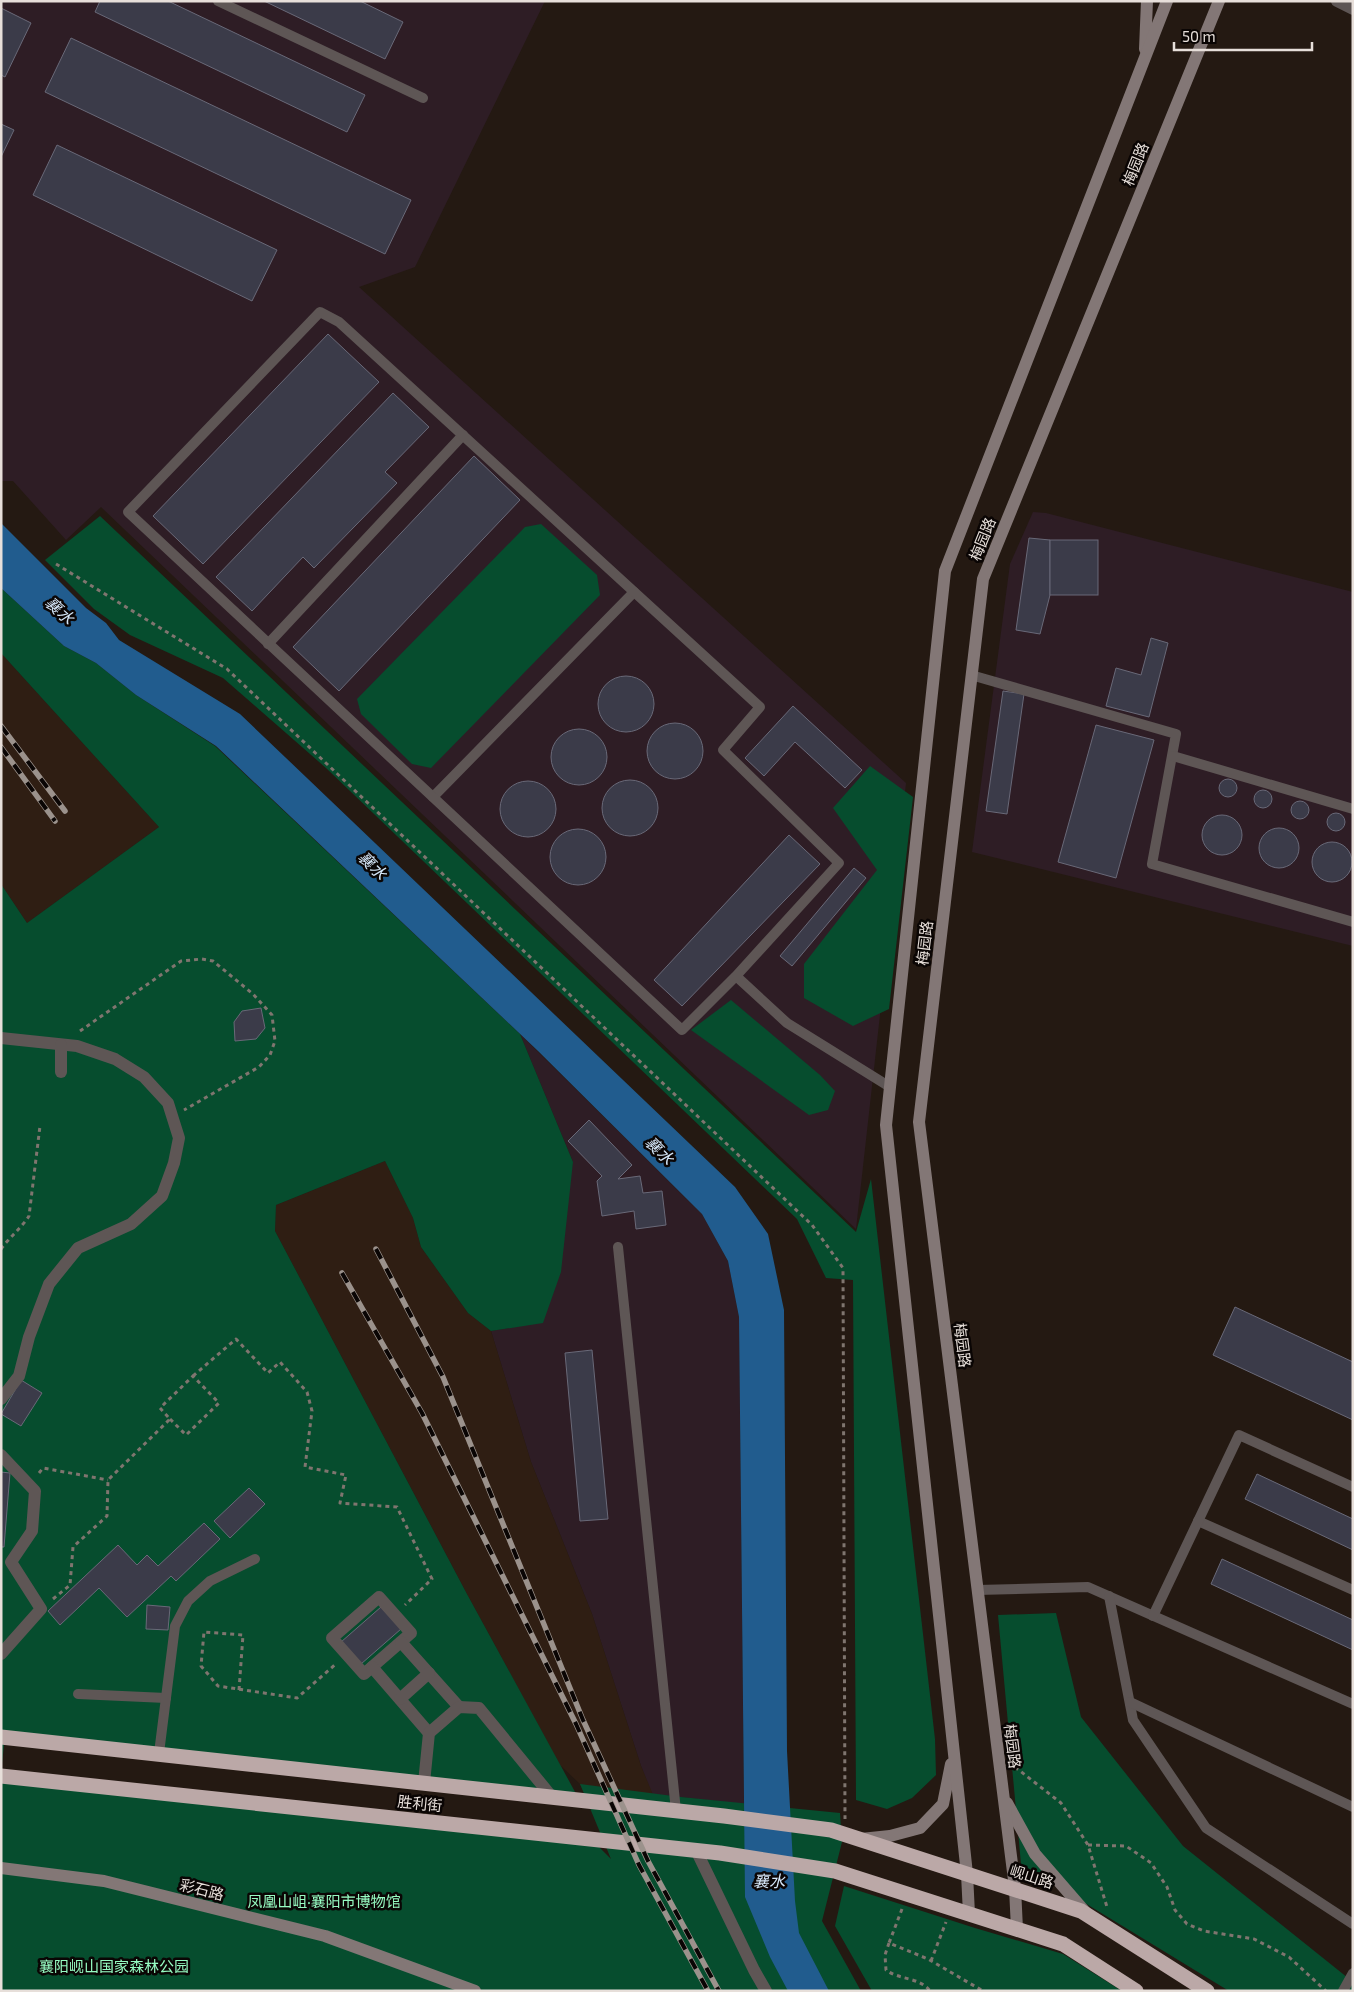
<svg xmlns="http://www.w3.org/2000/svg" width="1354" height="1992" font-family="'Exo 2','Noto Sans SC',sans-serif">
	<style>
		.industrial { fill: #2e1d25 }
		.built { fill: #2f1e13 }
		.green { fill: #064d2e }
		.water { fill: #215c8e }
		.building { fill: #3b3b49; stroke: #696978 }
		.lines { fill: none; stroke-linecap: round; stroke-linejoin: round }
		.path { stroke: #7f756f; stroke-width: 3; stroke-dasharray: 4 4; stroke-linecap: butt }
		.lane { stroke: #5e5655; stroke-width: 10 }
		.street { stroke: #5e5655; stroke-width: 12 }
		.secondary { stroke: #837776; stroke-width: 12 }
		.highway { stroke: #bba8a7; stroke-width: 15 }
		.rail-casing { stroke: #9b928c; stroke-width: 5.5 }
		.rail { stroke: #0a0504; stroke-width: 4; stroke-dasharray: 11; stroke-linecap: butt }
		.labels { text-anchor: middle; dominant-baseline: central; stroke-width: 5; stroke-linejoin: round; paint-order: stroke }
		.street-label { font-size: 15px; fill: #e7dfda; stroke: #0a0504 }
		.park-label { font-size: 15px; fill: #96fbc2; stroke: #0a0504 }
		.water-label { font-size: 16px; font-style: italic; fill: #d5e7f9; stroke: #0a0504 }
	</style>
	<rect width="100%" height="100%" fill="#241912"/>
	<!-- industrial -->
	<g class="industrial">
		<polygon points="1,1 545,1 415,267 359,287 906,783 856,1229 101,507 66,540 13,481 1,481"/>
		<polygon points="1033,512 1046,513 1353,592 1353,946 972,852 1010,564"/>
		<polygon points="520,1034 702,1214 728,1261 739,1317 744,1804 652,1794 641,1766 592,1614 531,1462 491,1331 543,1322 573,1162"/>
	</g>
	<!-- built -->
	<g class="built">
		<polygon points="1,653 159,827 27,923 1,884"/>
		<polygon points="385,1161 413,1218 421,1247 468,1313 491,1331 531,1462 592,1614 641,1766 735,1991 664,1991 596,1821 580,1784 560,1765 467,1594 275,1231 276,1205"/>
	</g>
	<!-- green -->
	<g class="green">
		<polygon points="100,516 856,1232 871,1179 935,1739 936,1775 912,1798 887,1809 856,1800 853,1280 826,1278 797,1219 326,768 223,678 130,635 94,609 45,560"/>
		<polygon points="541,524 597,575 600,595 431,768 412,764 361,714 357,699 525,527"/>
		<polygon points="1,588 64,646 96,663 136,695 215,746 520,1034 573,1162 561,1272 543,1323 491,1331 468,1313 421,1247 413,1218 385,1161 276,1205 275,1231 467,1594 580,1801 5,1737 1,1772 1,884 27,923 159,827 1,653"/>
		<polygon points="870,766 913,797 889,1009 853,1026 804,998 804,964 877,870 833,808"/>
		<polygon points="731,1000 820,1075 835,1091 828,1110 809,1115 691,1030"/>
		<polygon points="1056,1613 1081,1717 1183,1846 1353,1982 1353,1991 1229,1991 1021,1864 998,1615"/>
		<polygon points="1,1776 591,1839 611,1859 580,1784 681,1797 840,1813 842,1842 822,1921 861,1991 1,1991"/>
		<polygon points="844,1886 975,1928 1063,1954 1122,1991 872,1991 835,1926"/>
	</g>
	<!-- water -->
	<polygon class="water" points="1,523 86,608 106,623 119,640 240,714 735,1187 768,1234 784,1310 787,1751 795,1901 799,1933 829,1991 788,1991 770,1957 745,1897 739,1317 728,1261 702,1214 538,1051 216,746 136,695 96,663 64,646 1,588"/>
	<!-- building -->
	<g class="building">
		<polygon points="100,1 168,1 365,95 347,132 95,12"/>
		<polygon points="264,1 360,1 403,22 385,59"/>
		<polygon points="1,8 31,23 5,77 1,75"/>
		<polygon points="71,38 411,200 385,254 45,92"/>
		<polygon points="1,124 14,130 1,157"/>
		<polygon points="57,145 277,250 252,301 33,195"/>
		<polygon points="328,334 379,382 203,564 153,516"/>
		<polygon points="393,393 429,427 385,472 397,483 314,568 303,557 252,611 216,577"/>
		<polygon points="474,456 520,500 339,691 293,647"/>
		<polygon points="1029,538 1050,540 1050,595 1040,634 1016,630"/>
		<rect x="1050" y="540" width="48" height="55"/>
		<polygon points="1151,638 1168,643 1149,717 1106,706 1116,668 1141,675"/>
		<circle cx="626" cy="704" r="28"/>
		<polygon points="1003,691 1024,694 1007,814 986,811"/>
		<polygon points="793,706 862,770 845,788 795,742 764,776 745,758"/>
		<circle cx="675" cy="751" r="28"/>
		<polygon points="1096,725 1154,740 1116,878 1058,862"/>
		<circle cx="579" cy="757" r="28"/>
		<circle cx="1228" cy="788" r="9"/>
		<circle cx="630" cy="808" r="28"/>
		<circle cx="528" cy="809" r="28"/>
		<circle cx="1263" cy="799" r="9"/>
		<circle cx="1300" cy="810" r="9"/>
		<circle cx="1336" cy="822" r="9"/>
		<circle cx="1222" cy="835" r="20"/>
		<circle cx="1279" cy="848" r="20"/>
		<circle cx="578" cy="857" r="28"/>
		<polygon points="789,835 820,864 682,1006 654,980"/>
		<circle cx="1332" cy="862" r="20"/>
		<polygon points="854,868 866,878 792,966 780,956"/>
		<polygon points="261,1008 265,1028 256,1039 235,1041 234,1022 242,1011"/>
		<polygon points="589,1120 632,1165 618,1179 640,1176 643,1193 662,1191 666,1225 636,1229 634,1211 602,1216 597,1181 602,1176 568,1141"/>
		<polygon points="1235,1307 1353,1362 1353,1420 1213,1355"/>
		<polygon points="592,1350 608,1519 580,1521 565,1353"/>
		<polygon points="21,1380 42,1393 21,1426 1,1414"/>
		<polygon points="1,1472 10,1473 4,1547 1,1547"/>
		<polygon points="1257,1474 1353,1519 1353,1550 1245,1499"/>
		<polygon points="249,1488 265,1504 230,1538 214,1521"/>
		<polygon points="204,1523 220,1539 176,1581 171,1576 127,1617 99,1588 60,1625 48,1611 118,1545 137,1565 147,1555 158,1566"/>
		<polygon points="1222,1559 1353,1620 1353,1650 1211,1584"/>
		<polygon points="147,1605 170,1607 168,1630 146,1629"/>
		<polygon points="381,1607 401,1629 361,1664 341,1642"/>
	</g>
	<g class="lines">
		<!-- path -->
		<g class="path">
			<polyline points="56,564 227,669 812,1225 843,1268 845,1819"/>
			<polyline points="80,1031 181,961 202,959 213,961 253,994 272,1015 275,1041 270,1055 259,1067 184,1110"/>
			<path d="M1,1249c8,-11 22,-23 28,-33l11,-90"/>
			<polyline points="193,1376 236,1339 268,1373 280,1362 307,1392 312,1411 305,1467 346,1475 340,1503 397,1507 432,1579 405,1605"/>
			<polyline points="39,1473 43,1468 108,1480"/>
			<polyline points="53,1599 70,1585 73,1547 107,1516 108,1480 170,1419 160,1408 193,1376 219,1403 186,1435 170,1419"/>
			<polyline points="239,1690 243,1635 204,1632 201,1666 218,1686 297,1698 337,1663"/>
			<polyline points="1015,1767 1061,1803 1088,1845 1107,1907"/>
			<polyline points="1088,1845 1126,1846 1151,1863 1167,1887 1175,1910 1187,1924 1204,1931 1254,1939 1289,1957 1326,1991"/>
			<polyline points="902,1909 889,1943 928,1959 983,1991"/>
			<path d="M889,1943l-4,12 1,15c13,10 34,7 44,21"/>
			<polyline points="931,1961 946,1922"/>
		</g>
		<!-- lane -->
		<g class="lane">
			<polyline points="218,1 423,98"/>
			<polyline points="268,644 463,435"/>
			<polyline points="971,675 1176,734 1152,864 1353,922"/>
			<polyline points="1173,756 1353,809"/>
			<polyline points="433,797 634,592"/>
			<polyline points="736,976 839,863 723,750 760,707 339,322 320,312 128,512 682,1030 736,976 787,1023 890,1087"/>
			<polyline points="618,1247 676,1811"/>
			<polyline points="1198,1521 1353,1590"/>
			<polyline points="977,1590 1088,1587 1353,1704"/>
			<polyline points="1109,1596 1133,1720 1206,1828 1353,1924"/>
			<polyline points="1153,1616 1239,1435 1353,1487"/>
			<polyline points="78,1694 166,1698"/>
			<polyline points="1130,1702 1353,1807"/>
			<polyline points="159,1753 175,1626 188,1601 210,1581 255,1559"/>
			<polyline points="1343,1991 1353,1973"/>
		</g>
		<!-- street -->
		<g class="street">
			<polyline points="1337,1 1353,9"/>
			<polyline points="1,1038 77,1046 115,1059 144,1077 168,1103 179,1138 174,1163 162,1196 131,1224 78,1248 49,1284 29,1337 19,1376 1,1399"/>
			<polyline points="61,1072 61,1045"/>
			<polyline points="1,1455 35,1491 32,1531 11,1562 41,1609 1,1654"/>
			<polygon points="379,1597 411,1633 364,1674 332,1638"/>
			<polyline points="401,1642 459,1707"/>
			<polyline points="372,1667 429,1733"/>
			<polyline points="400,1699 429,1673"/>
			<polyline points="424,1783 429,1733 459,1707 479,1708 552,1797"/>
			<polyline points="696,1850 754,1970 766,1991"/>
		</g>
		<!-- secondary -->
		<g class="secondary">
			<polyline points="1145,49 1147,1"/>
			<polyline points="1007,1803 1035,1854 1087,1914"/>
			<polyline points="861,1839 890,1836 920,1828 943,1804 951,1764"/>
			<polyline points="1,1868 104,1881 325,1936 475,1991"/>
			<polyline points="969,1914 967,1874 886,1125 890,1087 945,571 1167,1"/>
			<polyline points="1017,1929 1015,1888 919,1122 983,579 1219,1"/>
		</g>
		<!-- highway -->
		<g class="highway">
			<polyline points="1,1737 724,1816 831,1830 1081,1911 1207,1991"/>
			<polyline points="1,1776 720,1853 835,1871 1063,1944 1136,1991"/>
		</g>
		<!-- rail casing -->
		<g class="rail-casing">
			<g id="rail">
				<polyline points="1,726 65,811"/>
				<polyline points="1,747 55,821"/>
				<polyline points="376,1249 443,1377 583,1720 648,1861 719,1991"/>
				<polyline points="342,1273 422,1413 576,1724 639,1865 708,1991"/>
			</g>
		</g>
		<!-- rail -->
		<use href="#rail" class="rail"/>
	</g>
	<g class="labels">
		<!-- street labels -->
		<g class="street-label">
			<text transform="translate(1135 164) rotate(-68)">梅园路</text>
			<text transform="translate(982 539) rotate(-68)">梅园路</text>
			<text transform="translate(924 943) rotate(-83)">梅园路</text>
			<text transform="translate(963 1345) rotate(83)">梅园路</text>
			<text transform="translate(1013 1746) rotate(83)">梅园路</text>
			<text transform="translate(420 1803) rotate(6)">胜利街</text>
			<text transform="translate(1032 1876) rotate(18)">岘山路</text>
			<text transform="translate(202 1889) rotate(14)">彩石路</text>
		</g>
		<!-- park labels -->
		<g class="park-label">
			<text x="324" y="1901">凤凰山岨·襄阳市博物馆</text>
			<text x="114" y="1966">襄阳岘山国家森林公园</text>
		</g>
		<!-- water labels -->
		<g class="water-label">
			<text transform="translate(60 610) rotate(42)">襄水</text>
			<text transform="translate(373 865) rotate(45)">襄水</text>
			<text transform="translate(660 1150) rotate(45)">襄水</text>
			<text x="769" y="1880">襄水</text>
		</g>
	</g>
	<!-- border -->
	<rect width="1354" height="1992" fill="none" stroke="#e7dfda" stroke-width="5"/>
	<!-- scale -->
	<path d="M1174 42v8h138v-8" fill="none" stroke="#e7dfda" stroke-width="2.5"/>
	<text x="1182" y="42" font-size="15" fill="#e7dfda" stroke="#0a0504" stroke-width="4" paint-order="stroke">50 m</text>
</svg>
